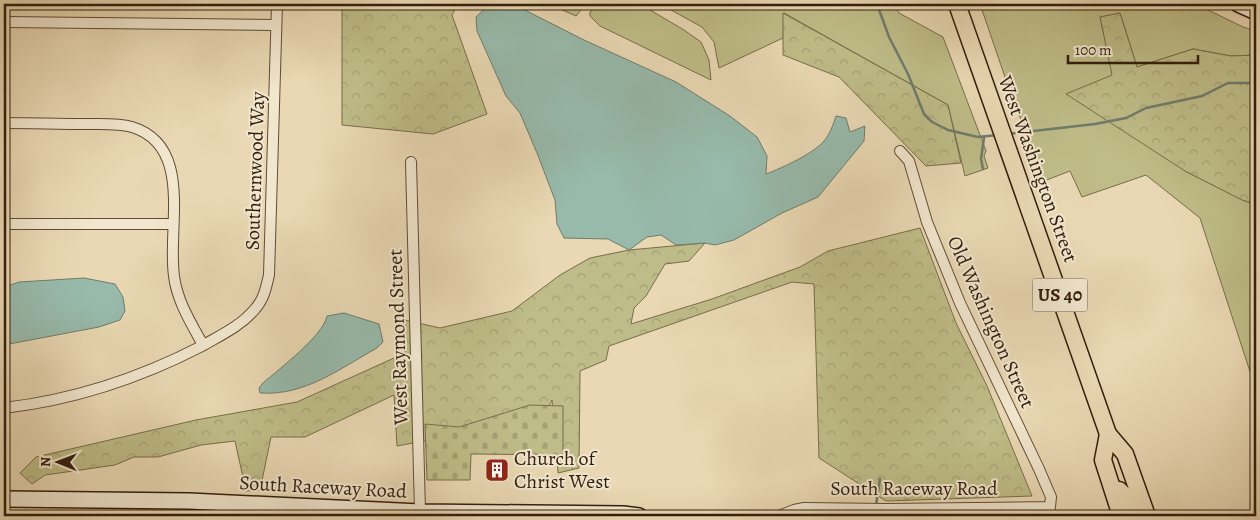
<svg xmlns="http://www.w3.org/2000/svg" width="1260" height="520" font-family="Alegreya,serif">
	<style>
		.green { fill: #bebc88; stroke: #786d4a }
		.forest { fill: url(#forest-crowns); stroke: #786d4a }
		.cemetery { fill: url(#cemetery-stones); stroke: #786d4a }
		.water { fill: #97baab; stroke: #6f7c6c }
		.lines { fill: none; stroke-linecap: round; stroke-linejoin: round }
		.stream { stroke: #6f7c6c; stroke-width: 2.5 }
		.street-casing { stroke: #604c36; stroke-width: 12 }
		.secondary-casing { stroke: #331e0d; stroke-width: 18 }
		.primary-casing { stroke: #331e0d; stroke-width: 19 }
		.street { stroke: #f1e6ce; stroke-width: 10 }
		.secondary { stroke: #f1e6ce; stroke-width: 15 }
		.primary { stroke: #e9d8b3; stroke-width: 16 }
		.labels { text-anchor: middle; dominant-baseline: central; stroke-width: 4; stroke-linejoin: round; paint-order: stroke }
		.shield { fill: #f1e6ce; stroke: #6c5a47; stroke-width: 1 }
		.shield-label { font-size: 19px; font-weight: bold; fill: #331e0d }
		.street-label { font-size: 20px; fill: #331e0d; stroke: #f1e6ce }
		.poi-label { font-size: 20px; fill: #331e0d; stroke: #f1e6ce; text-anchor: start }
	</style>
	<defs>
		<pattern id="forest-crowns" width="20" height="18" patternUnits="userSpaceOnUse" patternTransform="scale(1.25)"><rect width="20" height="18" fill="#bebc88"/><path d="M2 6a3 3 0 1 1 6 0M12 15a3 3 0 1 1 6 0" fill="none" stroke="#a4a174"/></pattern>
		<pattern id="cemetery-stones" width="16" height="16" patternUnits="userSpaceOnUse" patternTransform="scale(1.25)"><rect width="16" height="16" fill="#bebc88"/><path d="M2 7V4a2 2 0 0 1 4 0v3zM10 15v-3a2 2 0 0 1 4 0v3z" fill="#a4a174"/></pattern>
	</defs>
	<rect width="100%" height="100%" fill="#e9d8b3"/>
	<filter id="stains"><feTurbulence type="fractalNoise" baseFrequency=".004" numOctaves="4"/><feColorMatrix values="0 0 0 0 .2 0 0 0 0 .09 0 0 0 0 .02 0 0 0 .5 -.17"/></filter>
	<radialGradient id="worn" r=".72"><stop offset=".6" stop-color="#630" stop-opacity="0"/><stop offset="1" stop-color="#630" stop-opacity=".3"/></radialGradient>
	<!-- green -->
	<g class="green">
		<polygon points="549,4 586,4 576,16"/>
		<polygon points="599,4 640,4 684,30 701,42 709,60 711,80 600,26 590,16 590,12"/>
		<polygon points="660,4 894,4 899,13 943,37 986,151 984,156 988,168 965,176 948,105 784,13 783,38 719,68 714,42 702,27"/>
		<polygon points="980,4 1196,4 1243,27 1256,31 1256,55 1231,56 1193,49 1137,67 1120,13 1100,17 1113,75 1185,171 1245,201 1256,205 1256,390 1200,218 1146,175 1082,197 1070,171 1044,181 1006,80"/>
	</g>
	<!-- forest -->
	<g class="forest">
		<polygon points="342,4 458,4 452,15 487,114 433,134 342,125"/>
		<polygon points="783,13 948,105 961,163 926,166 839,77 783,55"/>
		<polygon points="1120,13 1137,67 1193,49 1231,56 1256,55 1256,204 1242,200 1185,171 1066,94 1112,75 1100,17"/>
		<polygon points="920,228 956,323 987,386 1032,496 886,501 819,458 814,284 792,282 609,346 606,360 580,371 579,468 558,473 552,400 539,427 462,434 397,446 394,395 305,437 271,437 260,490 246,491 235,441 201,445 158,457 134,457 115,465 45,475 32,484 20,473 36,457 196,420 297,402 405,353 405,320 440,328 512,311 560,275 590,258 629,250 705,243 689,261 665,264 646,296 634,308 631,324 712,299 800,267 828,251"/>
	</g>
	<!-- cemetery -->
	<polygon class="cemetery" points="530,405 563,406 563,455 471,454 470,480 427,480 425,424 459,427"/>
	<!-- water -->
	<g class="water">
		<path d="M490,4h23l71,36 92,42 54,34 27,21 10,19 -1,18c16,-6 47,-20 58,-33 6,-7 9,-16 12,-25l10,2 4,14 15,-6 -1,15 -46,56 -36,16 -48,27 -19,5 -10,-2 -29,2 -15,-10 -14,2 -18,13 -21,-11 -44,-1 -7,-14 -2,-24 -18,-47 -17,-40 -14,-17 -29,-65 -1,-14z"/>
		<polygon points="84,278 115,284 123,297 125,311 120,320 99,327 4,345 4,287 19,282"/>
		<path d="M344,313l35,11 4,18 -6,6c-38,21 -72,48 -117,45l-1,-5 4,-5c16,-14 60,-47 64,-67z"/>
	</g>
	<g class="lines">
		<!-- stream -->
		<g class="stream">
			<polyline points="877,4 889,37 908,74 924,114 932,122 948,130 978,137 998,135"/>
			<polyline points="1008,134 1095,124 1126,118 1146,108 1202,96 1228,83 1256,83"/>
			<polyline points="983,169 981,159 984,138"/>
			<polyline points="876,505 880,479"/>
		</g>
		<!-- street casing -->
		<g class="street-casing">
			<g id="street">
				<polyline points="4,22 276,25"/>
				<path d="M4,123c28,0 55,1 83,1 15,0 31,-1 45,3 62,19 35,101 42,149 3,25 17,47 29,69"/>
				<polyline points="411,162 420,512"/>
				<polyline points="4,224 173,224"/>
				<path d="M4,408c69,-8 136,-30 198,-62 19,-11 39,-20 53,-37 9,-10 11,-21 14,-34l8,-271"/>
				<polyline points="779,516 794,510 804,508 886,509 1050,507 1051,497 1039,469 960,303 927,222 909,161 900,151"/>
			</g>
		</g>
		<!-- secondary casing -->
		<g class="secondary-casing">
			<g id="secondary">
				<polyline points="1238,4 1256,12"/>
				<polyline points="4,499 189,501 420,512 623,514 639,516"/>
			</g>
		</g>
		<!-- primary casing -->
		<g class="primary-casing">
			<g id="primary">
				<polyline points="957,4 1108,434 1125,454 1147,516"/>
				<polyline points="1108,434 1103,460 1121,516"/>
				<polyline points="1119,490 1124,495 1134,516"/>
			</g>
		</g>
		<!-- street -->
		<use href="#street" class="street"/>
		<!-- secondary -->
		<use href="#secondary" class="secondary"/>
		<!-- primary -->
		<use href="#primary" class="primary"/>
	</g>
	<!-- icons -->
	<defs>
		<g id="building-square" transform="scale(1.25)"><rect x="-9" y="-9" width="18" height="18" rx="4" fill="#8f2418" stroke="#f1e6ce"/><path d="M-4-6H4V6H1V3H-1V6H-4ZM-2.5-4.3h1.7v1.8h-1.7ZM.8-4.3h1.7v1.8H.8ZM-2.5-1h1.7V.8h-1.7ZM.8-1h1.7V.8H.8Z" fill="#fff"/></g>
	</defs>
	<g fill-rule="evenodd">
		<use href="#building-square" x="497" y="470"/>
	</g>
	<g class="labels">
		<!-- shield labels -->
		<rect class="shield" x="1032.5" y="278.5" width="55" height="33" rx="4"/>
		<g class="shield-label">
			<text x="1060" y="295">US 40</text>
		</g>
		<!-- street labels -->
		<g class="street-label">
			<text transform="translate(1038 169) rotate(70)">West Washington Street</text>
			<text transform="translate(255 171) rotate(-88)">Southernwood Way</text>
			<text transform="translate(991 322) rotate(66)">Old Washington Street</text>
			<text transform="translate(398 337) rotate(-92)">West Raymond Street</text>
			<text transform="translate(323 487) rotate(3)">South Raceway Road</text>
			<text x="914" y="488">South Raceway Road</text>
		</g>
		<!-- poi labels -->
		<g class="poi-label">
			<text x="514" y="458">Church of<tspan x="514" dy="23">Christ West</tspan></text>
		</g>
	</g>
	<!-- margin -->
	<rect width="1260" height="520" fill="none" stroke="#e9d8b3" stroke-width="20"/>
	<rect x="5" y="5" width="1250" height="510" fill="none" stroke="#331e0d" stroke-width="2.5"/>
	<rect x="10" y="10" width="1240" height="500" fill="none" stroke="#331e0d"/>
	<!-- north arrow -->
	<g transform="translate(58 462) rotate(271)" stroke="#f1e6ce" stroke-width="4" paint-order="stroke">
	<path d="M0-4L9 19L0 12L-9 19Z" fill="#331e0d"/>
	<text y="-8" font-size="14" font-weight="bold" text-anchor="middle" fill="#331e0d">N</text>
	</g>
	<!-- scale -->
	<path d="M1068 55v8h130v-8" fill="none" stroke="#331e0d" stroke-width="2.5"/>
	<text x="1075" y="55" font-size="15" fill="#331e0d" stroke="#f1e6ce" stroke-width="4" paint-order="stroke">100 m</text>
	<rect width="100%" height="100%" filter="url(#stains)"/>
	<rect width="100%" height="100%" fill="url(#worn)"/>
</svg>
